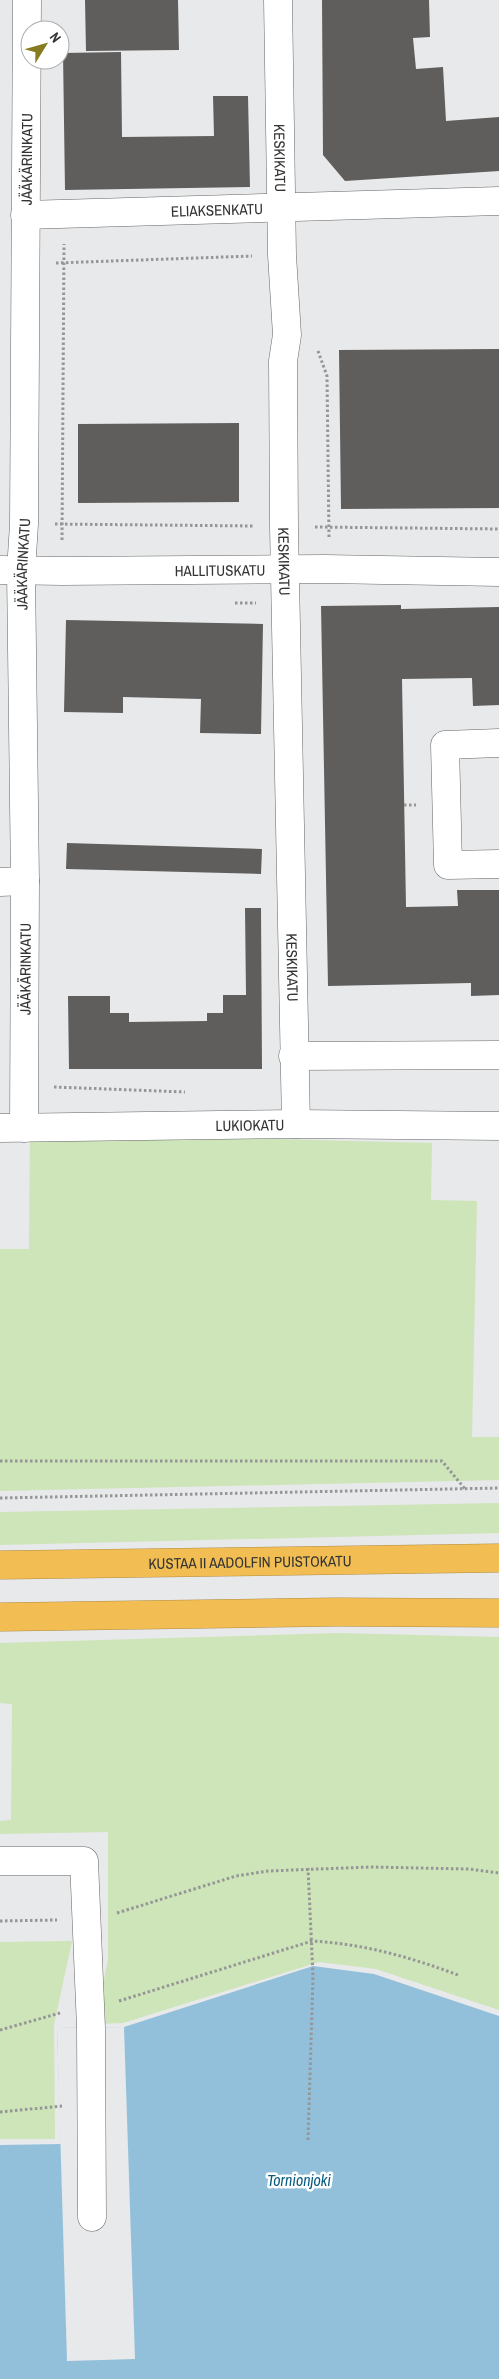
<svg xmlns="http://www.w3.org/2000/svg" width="499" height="2379" font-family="'Archivo Narrow',sans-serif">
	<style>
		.green { fill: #cee4b9 }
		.water { fill: #92c0db }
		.pier { fill: #e8e9ea }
		.building { fill: #5f5e5d }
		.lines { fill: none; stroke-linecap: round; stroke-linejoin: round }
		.minor-casing { stroke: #656667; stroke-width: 29 }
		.highway-casing { stroke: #af8d48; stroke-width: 29 }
		.path { stroke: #959696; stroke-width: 3; stroke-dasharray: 2.5 2.5; stroke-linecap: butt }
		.minor { stroke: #fff; stroke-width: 28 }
		.highway { stroke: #f2be54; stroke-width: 28 }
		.labels { text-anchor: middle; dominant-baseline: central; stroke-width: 5; stroke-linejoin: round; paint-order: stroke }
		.street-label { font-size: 15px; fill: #323333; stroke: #fff }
		.water-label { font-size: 16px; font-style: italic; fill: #075c80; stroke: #fff }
	</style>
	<rect width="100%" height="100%" fill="#e8e9ea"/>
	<!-- green -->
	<g class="green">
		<polygon points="30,1133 432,1143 431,1200 477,1201 472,1437 499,1437 499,1480 0,1491 0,1249 29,1249"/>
		<polygon points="499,1503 499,1533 0,1545 0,1512"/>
		<polygon points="337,1633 499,1637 499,2010 376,1969 319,1962 123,2023 95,2024 108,1960 108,1832 0,1834 0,1821 11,1820 12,1704 0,1703 0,1643"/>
		<polygon points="72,1941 54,2025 55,2139 0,2139 0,1942"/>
	</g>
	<!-- water -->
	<polygon class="water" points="313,1966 374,1974 499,2016 499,2379 0,2379 0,2145 61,2144 57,2028 124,2027"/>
	<!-- pier -->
	<polygon class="pier" points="124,2027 135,2359 67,2361 57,2028"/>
	<!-- building -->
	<g class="building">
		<polygon points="85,0 178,0 179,50 86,51"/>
		<polygon points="322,0 429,0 430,37 413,38 416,69 443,67 446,121 499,117 499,171 345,181 323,155"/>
		<polygon points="121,52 122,137 214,136 213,96 248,96 250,187 65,190 63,53"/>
		<polygon points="499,349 499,508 341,509 339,350"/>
		<polygon points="239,423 239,502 78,503 78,424"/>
		<polygon points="401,605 401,609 499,607 499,705 473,706 472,678 402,679 406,907 458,906 457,890 499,890 499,995 471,996 471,983 328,986 321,606"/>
		<polygon points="66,620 263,624 261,734 200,733 201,699 123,697 123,713 64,712"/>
		<polygon points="67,843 262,849 261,874 66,869"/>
		<polygon points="245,908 261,908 262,1069 69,1069 68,996 110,996 110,1013 129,1013 129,1022 207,1021 207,1013 223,1013 223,995 246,995"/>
	</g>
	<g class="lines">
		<!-- minor casing -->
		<g class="minor-casing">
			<g id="minor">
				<path id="s1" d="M278,0l4,255 5,80 -4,26 1,166 12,597"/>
				<path id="s2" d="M25,215l474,-14"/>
				<path id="s3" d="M0,570l62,1 263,-2 174,3"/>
				<polyline points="499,743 445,745 448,865 499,864"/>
				<polyline points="0,882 25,881"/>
				<polyline points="293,1056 499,1055"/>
				<path id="s4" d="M0,1128l296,-4 203,2"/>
				<path id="s5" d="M24,1128l1,-247 -4,-310 3,-47 3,-524"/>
				<polyline points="0,1861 84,1861 91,2028 92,2217"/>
			</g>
		</g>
		<!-- highway casing -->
		<g class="highway-casing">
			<g id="highway">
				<path id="s6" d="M0,1565l499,-7"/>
				<polyline points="0,1617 336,1612 499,1613"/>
			</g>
		</g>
		<!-- path -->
		<g class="path">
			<polyline points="56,263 252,256"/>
			<polyline points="318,351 327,376 329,538"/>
			<polyline points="55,524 254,526"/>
			<polyline points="315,527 499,529"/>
			<polyline points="62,540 64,244"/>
			<polyline points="235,603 256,603"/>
			<polyline points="404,805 416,805"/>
			<polyline points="54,1087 185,1092"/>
			<polyline points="0,1461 442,1461 465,1489"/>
			<polyline points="0,1498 499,1488"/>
			<polyline points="117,1913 236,1876 268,1871 370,1867 469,1869 499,1873"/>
			<polyline points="0,1921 57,1920"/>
			<path d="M119,2001l193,-60c52,3 98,16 146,34"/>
			<polyline points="0,2030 60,2013"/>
			<polyline points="0,2112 62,2106"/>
			<polyline points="308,2140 313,1976 308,1868"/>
		</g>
		<!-- minor -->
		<use href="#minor" class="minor"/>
		<!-- highway -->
		<use href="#highway" class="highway"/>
	</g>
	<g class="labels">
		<!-- street labels -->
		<g class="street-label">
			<text stroke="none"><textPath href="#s1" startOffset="158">KESKIKATU</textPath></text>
			<text stroke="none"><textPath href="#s5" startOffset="969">JÄÄKÄRINKATU</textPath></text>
			<text stroke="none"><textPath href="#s2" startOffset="192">ELIAKSENKATU</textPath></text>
			<text stroke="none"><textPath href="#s1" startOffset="562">KESKIKATU</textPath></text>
			<text stroke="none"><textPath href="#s5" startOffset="564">JÄÄKÄRINKATU</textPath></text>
			<text stroke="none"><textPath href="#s3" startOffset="220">HALLITUSKATU</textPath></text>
			<text stroke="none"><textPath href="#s1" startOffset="968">KESKIKATU</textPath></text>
			<text stroke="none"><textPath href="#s5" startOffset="159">JÄÄKÄRINKATU</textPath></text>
			<text stroke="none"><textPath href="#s4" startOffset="250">LUKIOKATU</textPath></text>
			<text stroke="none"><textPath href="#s6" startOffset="250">KUSTAA II AADOLFIN PUISTOKATU</textPath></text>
		</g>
		<!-- water labels -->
		<g class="water-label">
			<text x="299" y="2180">Tornionjoki</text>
		</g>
	</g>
	<!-- north arrow -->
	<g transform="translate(45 45) rotate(53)"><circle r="24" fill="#ffffff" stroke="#adadad"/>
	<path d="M0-4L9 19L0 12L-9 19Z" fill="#877b20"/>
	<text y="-8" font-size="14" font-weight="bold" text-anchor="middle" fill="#323333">N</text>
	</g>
</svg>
